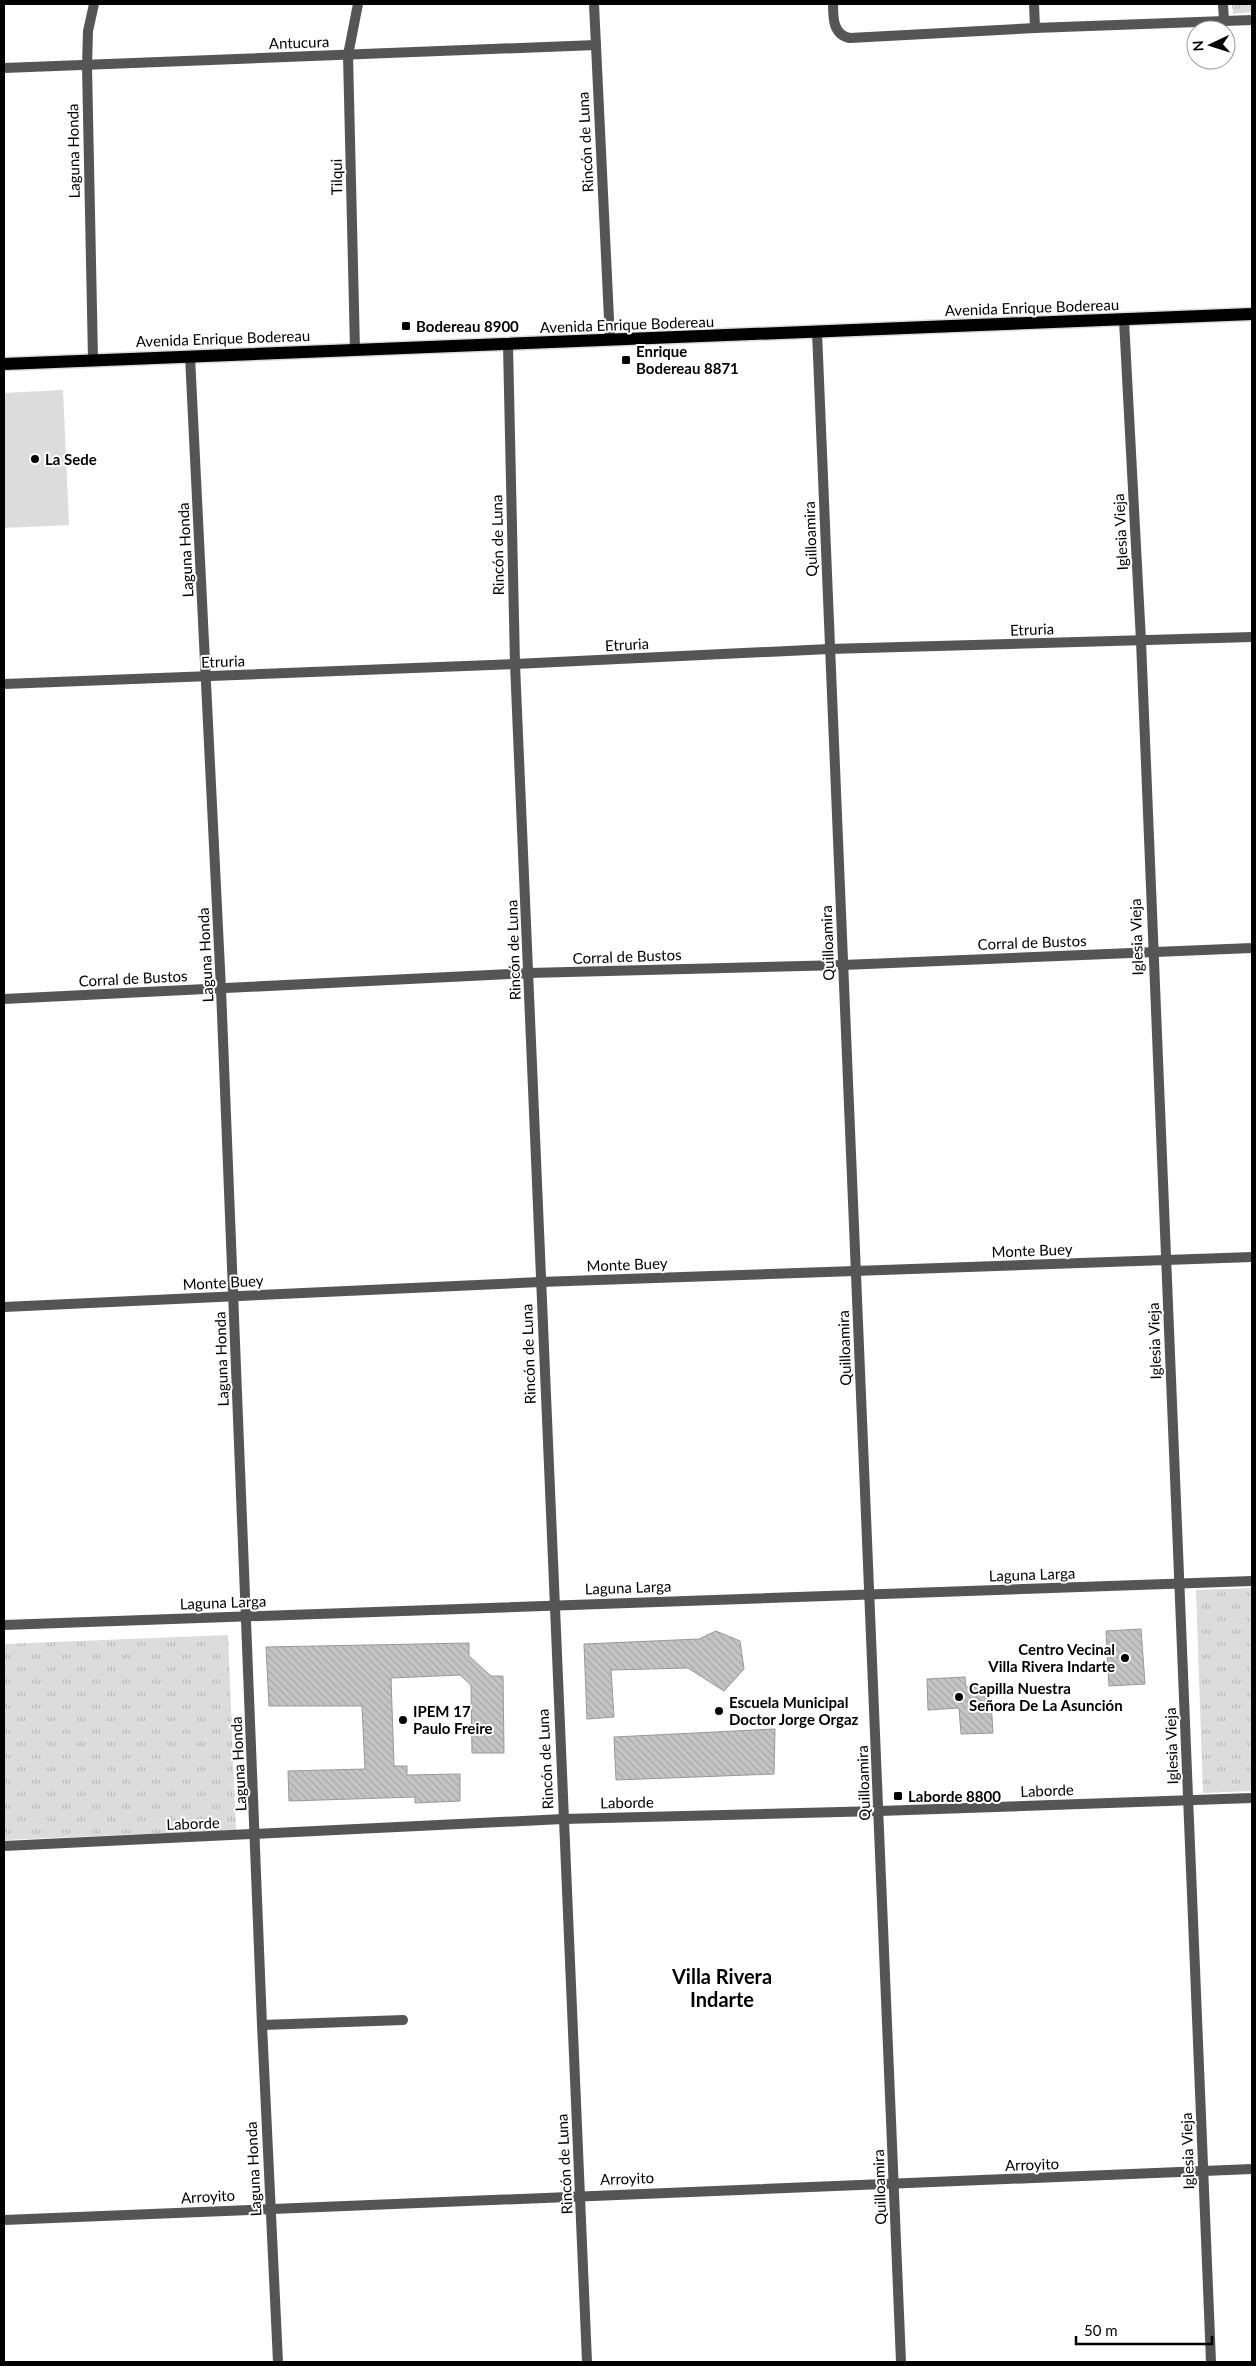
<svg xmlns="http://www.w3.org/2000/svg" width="1256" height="2366" font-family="Lato,sans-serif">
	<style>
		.park { fill: url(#park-tufts) }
		.garden { fill: #dcdcdc }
		.building { fill: url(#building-back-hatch); stroke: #999 }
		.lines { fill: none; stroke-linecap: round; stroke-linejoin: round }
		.primary-casing { stroke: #dbdbdb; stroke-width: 15 }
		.lane { stroke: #555; stroke-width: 10 }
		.street { stroke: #555; stroke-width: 10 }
		.primary { stroke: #000; stroke-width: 12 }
		.poi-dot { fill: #000; stroke: #fff; stroke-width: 2 }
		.labels { text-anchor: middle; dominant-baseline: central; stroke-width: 4; stroke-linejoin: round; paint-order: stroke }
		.street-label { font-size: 15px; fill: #000; stroke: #fff }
		.poi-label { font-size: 15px; font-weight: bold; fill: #000; stroke: #fff; text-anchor: start }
		.district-label { font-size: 20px; font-weight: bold; fill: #000; stroke: #fff }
	</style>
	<defs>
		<pattern id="park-tufts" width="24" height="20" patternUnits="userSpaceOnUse" patternTransform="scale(1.25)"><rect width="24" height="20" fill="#dcdcdc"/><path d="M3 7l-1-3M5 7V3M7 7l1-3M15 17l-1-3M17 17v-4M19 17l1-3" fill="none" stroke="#bbb"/></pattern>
		<pattern id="building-back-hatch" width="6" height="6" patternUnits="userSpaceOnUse" patternTransform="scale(1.25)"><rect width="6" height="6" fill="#c4c4c4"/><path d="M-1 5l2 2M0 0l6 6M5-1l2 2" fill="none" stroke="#a7a7a7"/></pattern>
	</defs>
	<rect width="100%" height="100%" fill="#fff"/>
	<!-- park -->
	<g class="park">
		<polygon points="1232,4 1252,4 1252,12 1233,14"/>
		<polygon points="1252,1588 1252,1791 1203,1793 1196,1590"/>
		<polygon points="228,1635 236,1830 4,1840 4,1644"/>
	</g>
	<!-- garden -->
	<polygon class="garden" points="63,390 69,525 4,528 4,393"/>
	<!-- building -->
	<g class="building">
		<polygon points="1141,1629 1145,1684 1109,1686 1106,1631"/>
		<polygon points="716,1631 740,1641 744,1669 724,1691 688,1668 611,1670 614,1717 587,1719 584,1644 699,1639"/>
		<polygon points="469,1643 469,1656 491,1676 503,1676 504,1753 472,1753 471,1685 460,1675 391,1678 394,1766 407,1766 407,1775 460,1774 460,1801 415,1803 415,1797 289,1801 288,1771 365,1769 362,1706 269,1706 266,1647"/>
		<polygon points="965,1677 966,1687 990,1685 993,1733 961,1734 959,1708 928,1710 927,1679"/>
		<polygon points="775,1729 774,1774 616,1780 614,1737"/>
	</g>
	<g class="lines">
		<!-- primary casing -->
		<g class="primary-casing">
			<polyline id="primary" points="4,364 1252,314"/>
		</g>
		<!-- lane -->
		<polyline class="lane" points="262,2025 403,2020"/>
		<!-- street -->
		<g class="street">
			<polyline points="594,4 610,340"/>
			<path d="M833,4c0,14 0,31 17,34l185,-10 217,-8"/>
			<polyline points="1034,4 1035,28"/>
			<polyline points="1223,4 1224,21"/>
			<polyline points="4,68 596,45"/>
			<polyline points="1124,320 1141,641 1211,2362"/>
			<polyline points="817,332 901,2362"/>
			<polyline points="508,345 515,664 587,2362"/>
			<polyline points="355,350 348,55 358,4"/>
			<polyline points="190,356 221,989 262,2025 278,2362"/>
			<polyline points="93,359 87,66 88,31 94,4"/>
			<polyline points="4,684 515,664 829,649 1252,637"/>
			<polyline points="4,999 529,973 843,965 1252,948"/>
			<polyline points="4,1307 540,1282 1252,1257"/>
			<polyline points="4,1625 1252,1581"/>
			<polyline points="4,1846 563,1819 879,1811 1252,1798"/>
			<path d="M4,2220c416,-19 832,-35 1248,-51"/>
		</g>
		<!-- primary -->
		<use href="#primary" class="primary"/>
	</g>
	<!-- markers -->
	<g class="poi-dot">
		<rect x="401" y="321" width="10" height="10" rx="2.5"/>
		<rect x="621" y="355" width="10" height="10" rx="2.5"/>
		<circle cx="35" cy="459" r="5"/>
		<circle cx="1125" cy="1658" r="5"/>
		<circle cx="959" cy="1697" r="5"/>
		<circle cx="719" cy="1711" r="5"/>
		<circle cx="403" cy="1720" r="5"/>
		<rect x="893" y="1791" width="10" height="10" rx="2.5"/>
	</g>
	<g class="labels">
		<!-- street labels -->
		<g class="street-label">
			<text transform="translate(299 42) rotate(-2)">Antucura</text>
			<text transform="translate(585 142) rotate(-93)">Rincón de Luna</text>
			<text transform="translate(73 151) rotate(-91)">Laguna Honda</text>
			<text transform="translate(336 177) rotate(-91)">Tilqui</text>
			<text transform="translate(1032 307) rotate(-2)">Avenida Enrique Bodereau</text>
			<text transform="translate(627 324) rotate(-2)">Avenida Enrique Bodereau</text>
			<text transform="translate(223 338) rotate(-2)">Avenida Enrique Bodereau</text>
			<text transform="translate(1120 532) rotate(-93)">Iglesia Vieja</text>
			<text transform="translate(810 539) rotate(-92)">Quilloamira</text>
			<text transform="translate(497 545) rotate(-91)">Rincón de Luna</text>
			<text transform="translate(185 550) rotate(-93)">Laguna Honda</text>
			<text transform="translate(1032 629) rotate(-2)">Etruria</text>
			<text transform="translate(627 644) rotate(-3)">Etruria</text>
			<text transform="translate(223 661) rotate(-2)">Etruria</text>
			<text transform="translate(1136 937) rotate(-92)">Iglesia Vieja</text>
			<text transform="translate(1032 942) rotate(-2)">Corral de Bustos</text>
			<text transform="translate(827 943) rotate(-92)">Quilloamira</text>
			<text transform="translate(513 950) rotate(-92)">Rincón de Luna</text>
			<text transform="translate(205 955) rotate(-93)">Laguna Honda</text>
			<text transform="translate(627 956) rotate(-2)">Corral de Bustos</text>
			<text transform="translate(133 978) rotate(-3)">Corral de Bustos</text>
			<text transform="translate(1032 1250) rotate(-2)">Monte Buey</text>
			<text transform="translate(627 1264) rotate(-2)">Monte Buey</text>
			<text transform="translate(223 1282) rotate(-3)">Monte Buey</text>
			<text transform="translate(1154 1341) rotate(-92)">Iglesia Vieja</text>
			<text transform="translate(844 1348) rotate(-92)">Quilloamira</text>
			<text transform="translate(528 1354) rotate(-92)">Rincón de Luna</text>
			<text transform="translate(221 1359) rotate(-92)">Laguna Honda</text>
			<text transform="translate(1032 1574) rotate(-2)">Laguna Larga</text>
			<text transform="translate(628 1587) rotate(-2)">Laguna Larga</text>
			<text transform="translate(223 1602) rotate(-2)">Laguna Larga</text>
			<text transform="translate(1171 1746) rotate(-92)">Iglesia Vieja</text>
			<text transform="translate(545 1759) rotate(-93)">Rincón de Luna</text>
			<text transform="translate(238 1764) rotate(-93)">Laguna Honda</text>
			<text transform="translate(863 1783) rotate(-92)">Quilloamira</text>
			<text transform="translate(1047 1790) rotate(-2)">Laborde</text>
			<text transform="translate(627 1802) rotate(-1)">Laborde</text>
			<text transform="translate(193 1823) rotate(-2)">Laborde</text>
			<text transform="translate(1187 2151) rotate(-92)">Iglesia Vieja</text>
			<text transform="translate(564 2164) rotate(-93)">Rincón de Luna</text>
			<text transform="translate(1032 2164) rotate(-2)">Arroyito</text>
			<text transform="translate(253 2169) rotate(-93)">Laguna Honda</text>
			<text transform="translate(627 2178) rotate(-2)">Arroyito</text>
			<text transform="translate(879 2187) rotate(-92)">Quilloamira</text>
			<text transform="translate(208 2196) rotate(-3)">Arroyito</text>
		</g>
		<!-- poi labels -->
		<g class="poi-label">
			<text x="416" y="326">Bodereau 8900</text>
			<text x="636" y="351">Enrique<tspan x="636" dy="17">Bodereau 8871</tspan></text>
			<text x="45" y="459">La Sede</text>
			<text x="1115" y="1649" text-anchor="end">Centro Vecinal<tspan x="1115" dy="17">Villa Rivera Indarte</tspan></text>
			<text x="969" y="1688">Capilla Nuestra<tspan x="969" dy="17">Señora De La Asunción</tspan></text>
			<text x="729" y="1702">Escuela Municipal<tspan x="729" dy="17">Doctor Jorge Orgaz</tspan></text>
			<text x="413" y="1711">IPEM 17<tspan x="413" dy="17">Paulo Freire</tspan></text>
			<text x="908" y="1796">Laborde 8800</text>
		</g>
		<!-- district labels -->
		<g class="district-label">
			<text x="722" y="1976">Villa Rivera<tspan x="722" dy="23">Indarte</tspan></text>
		</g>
	</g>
	<!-- border -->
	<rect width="1256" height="2366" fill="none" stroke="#000000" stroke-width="10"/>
	<!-- north arrow -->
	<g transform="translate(1211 45) rotate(266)"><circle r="24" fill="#ffffff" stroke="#999999"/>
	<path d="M0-4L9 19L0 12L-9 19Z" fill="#000000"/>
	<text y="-8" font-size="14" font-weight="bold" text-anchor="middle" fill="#000000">N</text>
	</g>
	<!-- scale -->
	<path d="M1076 2336v8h136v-8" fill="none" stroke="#000000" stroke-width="2.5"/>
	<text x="1084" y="2336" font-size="15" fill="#000000" stroke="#ffffff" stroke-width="4" paint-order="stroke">50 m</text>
</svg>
